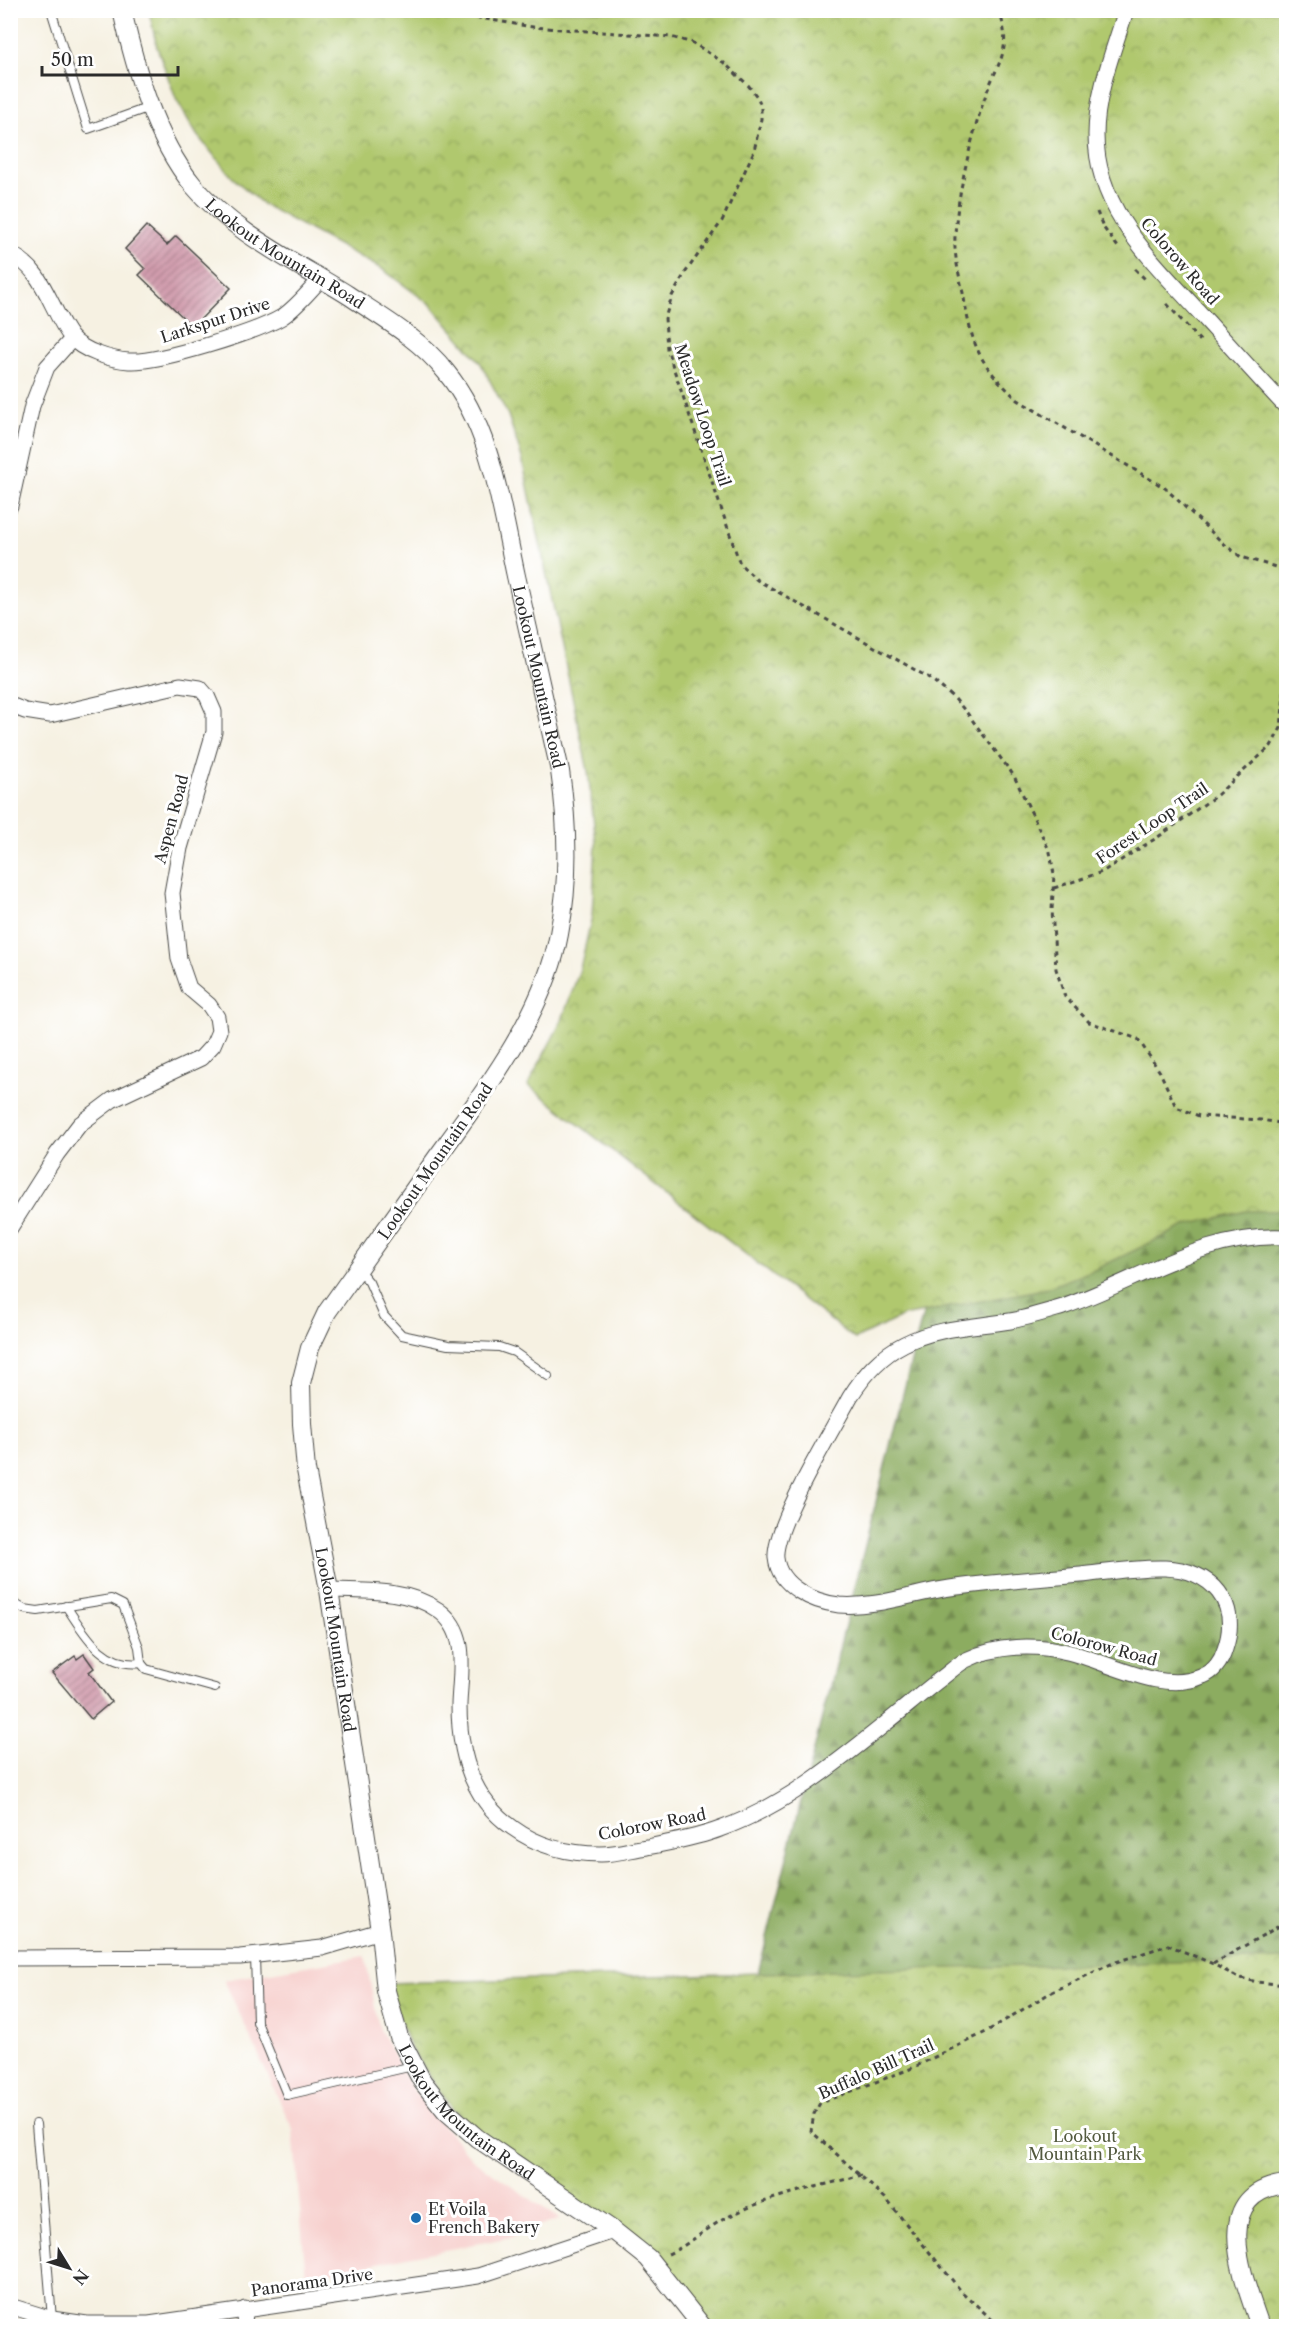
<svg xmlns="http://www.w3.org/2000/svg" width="1297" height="2337" font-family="'Libre Caslon Text',serif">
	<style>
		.built { fill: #f7d0ce }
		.forest { fill: url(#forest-firs); stroke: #5c6c46; stroke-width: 1.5 }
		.park { fill: url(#park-crowns); stroke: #6e7a4c; stroke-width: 1.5 }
		.building { fill: url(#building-hatch) }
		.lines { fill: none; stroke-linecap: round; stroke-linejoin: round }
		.service-casing { stroke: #494946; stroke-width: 10 }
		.minor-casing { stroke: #494946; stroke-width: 17 }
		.tertiary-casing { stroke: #494946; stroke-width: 20 }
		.path { stroke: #494946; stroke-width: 3; stroke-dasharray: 4.5 4.5; stroke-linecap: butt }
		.service { stroke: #fff; stroke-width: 8 }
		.minor { stroke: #fff; stroke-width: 15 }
		.tertiary { stroke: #fff; stroke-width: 18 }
		.poi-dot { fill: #1f6fb2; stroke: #fff; stroke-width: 2 }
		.labels { text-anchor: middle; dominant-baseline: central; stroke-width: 6; stroke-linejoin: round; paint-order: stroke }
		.street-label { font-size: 16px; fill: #2b2b2b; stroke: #fff }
		.park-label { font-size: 16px; fill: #535a3f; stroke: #fff }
		.poi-label { font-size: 16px; fill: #2b2b2b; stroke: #fff; text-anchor: start }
	</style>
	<defs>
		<pattern id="forest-firs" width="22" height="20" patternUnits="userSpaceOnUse" patternTransform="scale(1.5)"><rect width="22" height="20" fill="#8cac61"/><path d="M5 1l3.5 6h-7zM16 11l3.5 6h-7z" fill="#738c50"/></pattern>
		<pattern id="park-crowns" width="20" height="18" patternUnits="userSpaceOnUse" patternTransform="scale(1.5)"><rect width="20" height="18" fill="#b0c86e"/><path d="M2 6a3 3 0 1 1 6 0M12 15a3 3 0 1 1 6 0" fill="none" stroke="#8fa35b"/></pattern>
		<pattern id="building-hatch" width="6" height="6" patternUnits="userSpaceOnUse" patternTransform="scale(1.5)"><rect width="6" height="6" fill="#d19cad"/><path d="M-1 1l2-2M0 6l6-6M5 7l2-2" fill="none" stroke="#aa7f8d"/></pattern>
	</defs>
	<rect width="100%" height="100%" fill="#fff"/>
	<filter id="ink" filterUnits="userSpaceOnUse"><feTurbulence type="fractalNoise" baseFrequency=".0167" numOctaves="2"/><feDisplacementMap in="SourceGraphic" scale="12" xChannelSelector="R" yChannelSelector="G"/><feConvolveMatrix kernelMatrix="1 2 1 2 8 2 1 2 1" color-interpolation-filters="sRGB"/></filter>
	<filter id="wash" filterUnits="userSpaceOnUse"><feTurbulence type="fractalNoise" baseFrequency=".008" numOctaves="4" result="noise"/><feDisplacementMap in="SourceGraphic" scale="24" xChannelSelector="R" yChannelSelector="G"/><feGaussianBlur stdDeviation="1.35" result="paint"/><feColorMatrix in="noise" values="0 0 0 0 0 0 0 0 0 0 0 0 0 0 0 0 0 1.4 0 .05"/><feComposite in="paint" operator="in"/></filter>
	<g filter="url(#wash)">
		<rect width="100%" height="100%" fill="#f6f1e2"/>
		<!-- built -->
		<polygon class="built" points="365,1956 379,2028 412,2089 472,2159 560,2219 511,2237 306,2277 293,2130 224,1980"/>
		<!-- forest -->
		<polygon class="forest" points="1286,146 1286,2160 712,2157 982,1078"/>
		<!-- park -->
		<g class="park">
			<polygon points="149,11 1286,11 1286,1211 1246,1211 1187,1225 1094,1270 1044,1289 903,1316 855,1339 528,1085 562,1020 580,969 592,916 596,843 588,771 522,458 508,415 480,362 431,305 382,269 264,205 233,178 197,135 176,99 157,47"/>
			<polygon points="1286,1959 1286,2326 699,2326 664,2276 505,2153 452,2109 409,2046 387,1983"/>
		</g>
		<g id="blocks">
			<!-- building -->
			<g class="building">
				<polygon points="146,226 167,245 176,236 231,288 193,327 139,275 145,269 125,249"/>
				<polygon points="84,1654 94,1668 89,1672 111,1702 91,1719 52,1673 75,1656 77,1659"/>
			</g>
		</g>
	</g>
	<g filter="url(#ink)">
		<use href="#blocks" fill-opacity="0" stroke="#494946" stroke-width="1.5"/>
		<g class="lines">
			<!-- service casing -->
			<g class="service-casing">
				<g id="service">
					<polyline points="51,10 88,129 150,107"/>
					<polyline points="358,1269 369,1282 384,1316 402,1335 448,1345 499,1347 514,1352 548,1376"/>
					<polyline points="10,1601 24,1609 38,1611 111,1599 123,1605 139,1647 141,1663 146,1669 215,1688"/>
					<path d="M66,1606c19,28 36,62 75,57"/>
					<polyline points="255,1956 257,2022 287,2095 413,2066"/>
					<polyline points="36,2124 52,2319"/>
				</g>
			</g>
			<!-- minor casing -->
			<g class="minor-casing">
				<g id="minor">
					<path d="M1126,10c-12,40 -30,83 -30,125 0,75 57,126 103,177 29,32 58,64 87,95"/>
					<path d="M10,254c34,14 40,56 61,83 11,14 41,23 58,24 29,2 128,-29 153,-44 15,-10 27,-26 40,-39"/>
					<polyline points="10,506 32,406 47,367 72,339"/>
					<polyline points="10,705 25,711 50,715 180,685 200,688 207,696 214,712 214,732 180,848 172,893 179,959 189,988 209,1005 217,1017 219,1031 213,1045 201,1058 112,1100 80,1124 57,1154 10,1228"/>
					<path d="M329,1590c35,1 79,-1 109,20 32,22 22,62 21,95 0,48 13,95 54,123 26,19 55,26 88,26 15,0 31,-5 46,-7 24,-5 50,-9 73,-18 62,-22 114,-64 165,-105 20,-16 38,-32 58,-47 8,-6 15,-13 23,-17 30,-15 69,-16 101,-8 41,9 94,43 136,24 12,-5 18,-14 22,-27 16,-46 -13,-79 -60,-81 -28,-1 -57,4 -84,7 -44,4 -88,7 -131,13 -36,5 -74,20 -111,17 -25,-3 -60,-18 -63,-47 -3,-31 57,-129 74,-161 14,-22 30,-41 54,-53 33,-17 70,-17 106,-23 17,-3 36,-9 53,-14 72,-25 144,-75 223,-70"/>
					<polyline points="10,1958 240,1957 322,1948 380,1931"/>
					<polyline points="10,2306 52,2319 87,2324 149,2324 478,2276 614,2231"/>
					<polyline points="244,2326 245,2309"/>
				</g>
			</g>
			<!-- tertiary casing -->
			<g class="tertiary-casing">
				<g id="tertiary">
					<path id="s1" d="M122,10c13,58 33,129 71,175 39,47 104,78 155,110 35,23 72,44 98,77 46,56 55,135 70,204 15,65 29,130 44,195 8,55 10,108 -1,163 -14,78 -75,159 -121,222 -37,52 -74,104 -111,156l-17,36 -9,35 1,41 4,46 23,120 51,341 6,60 13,46 23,44 24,30 31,27 137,93 34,27 54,68"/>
					<path d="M1260,2326c-16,-47 -53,-133 26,-142"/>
				</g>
			</g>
			<!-- path -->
			<g class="path">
				<polyline points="432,10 533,27 671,37 693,43 723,62 748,85 758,98 761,106 761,119 754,151 722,221 685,273 672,296 665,318 667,349 740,564 757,580 931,679 955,699 967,713 1014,776 1050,852 1054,874 1052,910 1056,969 1065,997 1089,1022 1138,1039 1160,1072 1176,1107 1199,1116 1261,1120 1286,1124"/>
				<path d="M999,10c14,42 -1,50 -14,87 -13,37 -32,113 -30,151 1,17 6,34 9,50 3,19 7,39 16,57 10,18 23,31 38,45l147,88 58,55 18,14 45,13"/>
				<polyline points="1097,212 1103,227 1118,247"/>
				<polyline points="1135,269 1145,279"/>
				<polyline points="1167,304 1203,344"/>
				<polyline points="1054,888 1102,872 1158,837 1217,795 1271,746 1281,728 1286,672"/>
				<polyline points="1213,1964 1286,1922"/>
				<path d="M668,2254c23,-10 41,-29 64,-39 40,-20 87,-28 130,-40"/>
				<polyline points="999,2326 962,2292 885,2198 811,2131 814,2114 820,2103 910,2069 984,2033 1050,1993 1113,1963 1168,1945 1213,1964 1237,1977 1257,1982 1286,1985"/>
			</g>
			<!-- service -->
			<use href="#service" class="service"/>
			<!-- minor -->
			<use href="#minor" class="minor"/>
			<!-- tertiary -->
			<use href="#tertiary" class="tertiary"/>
		</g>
	</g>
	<!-- markers -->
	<circle class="poi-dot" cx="416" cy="2218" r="6"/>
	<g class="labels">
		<!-- street labels -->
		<g class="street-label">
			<text stroke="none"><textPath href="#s1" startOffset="306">Lookout Mountain Road</textPath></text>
			<text transform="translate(1180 261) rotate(49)">Colorow Road</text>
			<text transform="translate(215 320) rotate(-18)">Larkspur Drive</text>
			<text transform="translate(703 415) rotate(72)">Meadow Loop Trail</text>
			<text stroke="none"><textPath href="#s1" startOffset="828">Lookout Mountain Road</textPath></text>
			<text transform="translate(171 819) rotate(-75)">Aspen Road</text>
			<text transform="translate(1152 823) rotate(-34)">Forest Loop Trail</text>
			<text transform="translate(435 1161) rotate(-55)">Lookout Mountain Road</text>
			<text stroke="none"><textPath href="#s1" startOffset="1870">Lookout Mountain Road</textPath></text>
			<text transform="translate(1104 1646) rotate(15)">Colorow Road</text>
			<text transform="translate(652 1824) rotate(-11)">Colorow Road</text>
			<text transform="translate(876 2069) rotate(-24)">Buffalo Bill Trail</text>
			<text stroke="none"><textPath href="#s1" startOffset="2376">Lookout Mountain Road</textPath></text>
			<text transform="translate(312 2282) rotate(-8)">Panorama Drive</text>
		</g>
		<!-- park labels -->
		<g class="park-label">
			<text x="1085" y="2136">Lookout<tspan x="1085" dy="18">Mountain Park</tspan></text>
		</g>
		<!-- poi labels -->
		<g class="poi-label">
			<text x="428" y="2209">Et Voila<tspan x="428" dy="18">French Bakery</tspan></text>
		</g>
	</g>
	<!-- margin -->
	<rect width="1297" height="2337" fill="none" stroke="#fff" stroke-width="36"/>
	<!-- north arrow -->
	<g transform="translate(69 2268) rotate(128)" stroke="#ffffff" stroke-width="4.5" paint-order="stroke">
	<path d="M0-4.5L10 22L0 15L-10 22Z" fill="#2b2b2b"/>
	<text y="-9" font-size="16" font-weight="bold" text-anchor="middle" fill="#2b2b2b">N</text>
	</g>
	<!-- scale -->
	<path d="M42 66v9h136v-9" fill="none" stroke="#2b2b2b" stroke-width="3"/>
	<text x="51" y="66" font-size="18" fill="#2b2b2b" stroke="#ffffff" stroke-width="4.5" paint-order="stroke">50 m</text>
</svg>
